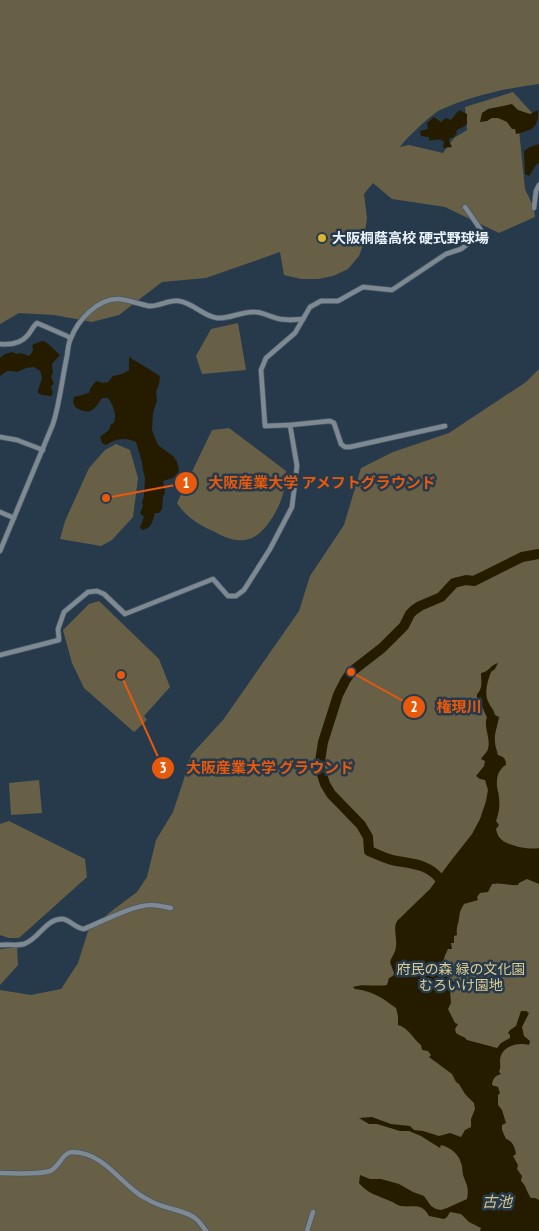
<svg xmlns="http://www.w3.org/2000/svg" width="539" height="1231" font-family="'PT Sans Narrow','Noto Sans JP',sans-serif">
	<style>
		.green { fill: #686046 }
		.water { fill: #251c00 }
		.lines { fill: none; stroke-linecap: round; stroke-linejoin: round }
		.river { stroke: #251c00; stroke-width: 10 }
		.street-casing { stroke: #465867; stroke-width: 6 }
		.street { stroke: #7f8992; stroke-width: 4.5 }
		.poi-dot { fill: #d7b434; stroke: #263a4b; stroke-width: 2 }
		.labels { text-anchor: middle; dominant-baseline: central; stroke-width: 5; stroke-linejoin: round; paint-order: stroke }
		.poi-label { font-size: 14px; font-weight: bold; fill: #ebf4fd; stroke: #263a4b; text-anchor: start }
		.park-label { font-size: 14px; fill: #ddcb90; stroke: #263a4b }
		.water-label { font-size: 15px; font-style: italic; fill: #d6c489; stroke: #263a4b }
		.leader { fill: none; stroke: #e8590c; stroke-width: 2 }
		.callout-dot { fill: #e8590c; stroke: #263a4b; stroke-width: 2 }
		.mark-label { font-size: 15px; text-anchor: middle; font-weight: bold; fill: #fff }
		.callout-label { font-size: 15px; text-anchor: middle; font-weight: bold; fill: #e8590c; stroke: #263a4b; stroke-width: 5; stroke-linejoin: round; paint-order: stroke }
	</style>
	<rect width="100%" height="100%" fill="#263a4b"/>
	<!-- green -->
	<g class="green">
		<path d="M0,0h539v84c-33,4 -68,12 -99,26 -8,4 -34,28 -40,37l9,-2 34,8 11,-15 13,-8 -2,-23 48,-15 21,23 -15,15 6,59 9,19 1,9 -36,16 -54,-26 -53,-8 -19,-16 -9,11 3,24 -4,27 -4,11 -11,13 -15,7 -15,3h-17l-17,-4 -4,-23 -74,26 -44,4 -43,33 -27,7 -38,-7 -35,-2 -19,11z"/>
		<polygon points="238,323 246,370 202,374 196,356 211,329"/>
		<polygon points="539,369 539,1231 0,1231 0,990 31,995 61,989 78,963 88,931 109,913 137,892 147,877 156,840 173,812 183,782 191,755 223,720 299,611 310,576 344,525 361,468 393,452 449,433 526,382"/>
		<path d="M229,428l57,43c0,6 -1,13 -2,19 -3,16 -19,45 -35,49 -13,4 -25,-2 -36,-8 -14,-6 -28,-15 -36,-28l35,-73z"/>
		<polygon points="116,444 130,450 138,478 133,517 112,540 101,546 60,539 65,521 89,468 105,450"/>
		<polygon points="99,601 159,659 170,687 144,716 147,720 134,732 84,688 72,663 63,630 89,604"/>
		<polygon points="39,780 42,813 11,815 9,783"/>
		<polygon points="9,821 85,859 87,877 19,938 9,938 0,935 0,824"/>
		<polygon points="17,947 18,965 0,985 0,949"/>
	</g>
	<!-- water -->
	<g class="water">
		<path d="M512,104l6,6 12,4 8,-4c1,18 -6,20 -22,24l-1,-5h-3l-5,-7 -9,-4h-6l-5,3 -7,1 2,-9 6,-4z"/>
		<path d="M459,110l8,4v10c-3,3 -7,4 -11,7l1,2 -4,5h-3l-1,3 3,6 -9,1 1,-6c-4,-5 -9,-1 -15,-2v-3l-8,-1 -1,-5 8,-2 -1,-6 7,-6 7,5 5,-4 5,2z"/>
		<polygon points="539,144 539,163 536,165 529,176 525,174 524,151 530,147"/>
		<path d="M42,341l4,1 14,13 -8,9 1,9 -2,3 3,8 -3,2 2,7 -2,3 -9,-1 -4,-2v-3l4,-12 -2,-7 -6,-4 -8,1 -9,4 -6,-1h-4l-7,5v-18l5,-4 7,-2 5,2 4,-1 8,3c4,-4 5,-6 3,-11z"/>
		<path d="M129,357l31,19 -1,8 -3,8 1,8 -4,13 -1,17 6,15 15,11 4,6 2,8 -3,7 -13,4 2,11 -2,5 -1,12 -3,4h-4c-2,8 -4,16 -13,17l-2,-3 4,-10 -4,-4 3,-7 -1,-4 2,-6 1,-18 -2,-8 -1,-8 -6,-20c-11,-5 -20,-4 -30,3l-4,-2 -2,-6 9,-7 2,-6 3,-1c3,-9 -1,-18 -6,-25h-6c-9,13 -12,18 -27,9l-2,-5 1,-5 15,-4 1,-4 6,-8 7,2 5,-1 5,-6 9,-2 7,-4z"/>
		<path d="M498,663l-3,6 -4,3c-3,8 -7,21 -3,29 2,6 6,8 7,14l4,2c-1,8 -5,16 -4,25 0,4 2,9 3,13 6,2 8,4 8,10 -7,3 -10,13 -9,21 0,4 2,7 2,12 1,8 0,15 -3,23l3,4 -3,4c1,4 2,8 6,11 7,6 28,10 37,8v36l-12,-5 -8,4 -1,2c-9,1 -16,-3 -26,-1l-4,8 -8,1 -3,4 1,3 -14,4c-4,7 -4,7 -5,15 -1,6 -3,8 -2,16l-3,1v7h-3l1,6h-4c-5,10 -8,18 0,27 3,3 5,6 9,8l-1,4 -3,-1 -3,3 1,13 -3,6 7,14 3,1 -3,5 1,4 5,3 3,1 3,3 30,8 4,-5 9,-5v-3l-2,-2 2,-3 6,-4 5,-15h5l3,2 -7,14 2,9 6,5 -1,4c-11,-3 -28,1 -29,15 0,5 1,7 -1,12l2,2c-6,2 -8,4 -9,11l6,2 2,6 -2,2v10l4,5 4,13 -4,2v5l4,9c7,2 9,9 10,15l-3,2 5,9 -1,4 5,7 -1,5c5,4 6,12 10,17h4l4,2v31h-59l1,-3 -12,-6 -8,-8 -11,-2 -3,5 -3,2 -15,-3c-8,-14 -16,-8 -28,-10 -5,-1 -7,-4 -11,-5 -13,-6 -22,-7 -31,-18l1,-8 10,4h11l18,5 14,8 11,4 7,10 5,3 5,1 6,-2 20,-9c2,-12 0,-13 -4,-24 -1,-4 0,-8 -2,-12 -2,-9 -11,-16 -20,-18l-1,3 -19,-12 -12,-5h-9l-23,-7h-8l-10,-6 13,-1 19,7 19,2 4,4 9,1 16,5 11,-3 11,4 4,-7 6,-3v-8l4,-10 -1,-6 -9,-9 -6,-10 -3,-2 -4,-8 -23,-17 2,-2 -3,-4 -6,-1 -1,-5c-8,-6 -13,-18 -23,-20v-9l-2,-8c-14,-10 -23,-17 -41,-19l-2,-2c9,-4 23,0 34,-2l2,-7 4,-2 1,-3 -4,-11c2,-6 6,-10 6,-16 1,-9 -3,-18 1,-25l33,-32 20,-27 22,-28 8,-15 6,-18 2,-11 -3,-10 -5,-1 -4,-3 8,-10 1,-5 -4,-2c2,-3 6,-7 7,-10 3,-11 -5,-22 -1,-32 -4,-6 -4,-13 -10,-18v-5c6,-5 4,-14 4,-21 8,-1 9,-8 17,-10z"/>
	</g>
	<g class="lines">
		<!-- river -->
		<path class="river" d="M440,879c-13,-16 -29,-15 -48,-19 -8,-2 -15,-6 -23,-9l-1,-14 -7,-12 -30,-31 -6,-10 -5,-16v-7l3,-19 15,-47 7,-14 6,-9 31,-24 22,-22 6,-12 4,-4 6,-4 21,-9 13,-14 12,-3 8,1 48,-24 17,-3"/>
		<!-- street casing -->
		<g class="street-casing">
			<g id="street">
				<polyline points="534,208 536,191 539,185"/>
				<path d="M0,344c10,1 20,0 27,-8 4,-4 6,-10 10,-13l30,13 3,2"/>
				<polyline points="290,425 330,421 334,423 341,444 345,447 350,447 445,426"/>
				<polyline points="0,437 17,440 43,450"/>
				<polyline points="0,512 14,518"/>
				<path d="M0,551l53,-127c7,-22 9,-45 14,-68 1,-6 1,-13 4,-18 7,-18 27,-40 48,-39 10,1 20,5 30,7 10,1 20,-7 30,-5 14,2 24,15 38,17 13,1 25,-7 38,-6 7,0 11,3 18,5 9,4 20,3 30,2"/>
				<polyline points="0,655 59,640 58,629 64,612 88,592 97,591 104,594 125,614 213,579 228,596 236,596 244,590 270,549 292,507 297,466 290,425 265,426 261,370 266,358 295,333 310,307 321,301 338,301 363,287 392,290 446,254 461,249 483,233 465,207"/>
				<path d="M0,945c7,-1 17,1 24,-1 15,-5 22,-26 39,-25 7,1 12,9 21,10 17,-7 49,-24 67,-24 7,0 14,2 20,3"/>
				<path d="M0,1173c14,0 38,2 50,-2 10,-4 12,-19 23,-19 31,1 46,30 70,45 4,2 9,5 14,7 11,5 31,7 39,15 4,3 7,8 10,12"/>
				<polyline points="307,1231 313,1212"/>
			</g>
		</g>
		<!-- street -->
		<use href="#street" class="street"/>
	</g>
	<!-- markers -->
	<circle class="poi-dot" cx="322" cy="238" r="5"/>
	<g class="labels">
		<!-- poi labels -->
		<g class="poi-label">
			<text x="332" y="238">大阪桐蔭高校 硬式野球場</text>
		</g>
		<!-- park labels -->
		<g class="park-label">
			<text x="461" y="969">府民の森 緑の文化園<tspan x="461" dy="16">むろいけ園地</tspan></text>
		</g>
		<!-- water labels -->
		<g class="water-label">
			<text x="497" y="1201">古池</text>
		</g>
	</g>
	<!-- callouts -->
	<path class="leader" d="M106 498L186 483M351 672L414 707M121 675L163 768"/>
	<g class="callout-dot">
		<circle cx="106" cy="498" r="5"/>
		<circle cx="351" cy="672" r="5"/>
		<circle cx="121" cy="675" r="5"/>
		<circle cx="186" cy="483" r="12"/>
		<circle cx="414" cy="707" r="12"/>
		<circle cx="163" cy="768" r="12"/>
	</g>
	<g class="mark-label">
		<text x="186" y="488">1</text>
		<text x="414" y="712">2</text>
		<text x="163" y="773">3</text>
	</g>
	<g class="callout-label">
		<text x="322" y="488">大阪産業大学 アメフトグラウンド</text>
		<text x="459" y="712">権現川</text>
		<text x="270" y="773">大阪産業大学 グラウンド</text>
	</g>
</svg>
